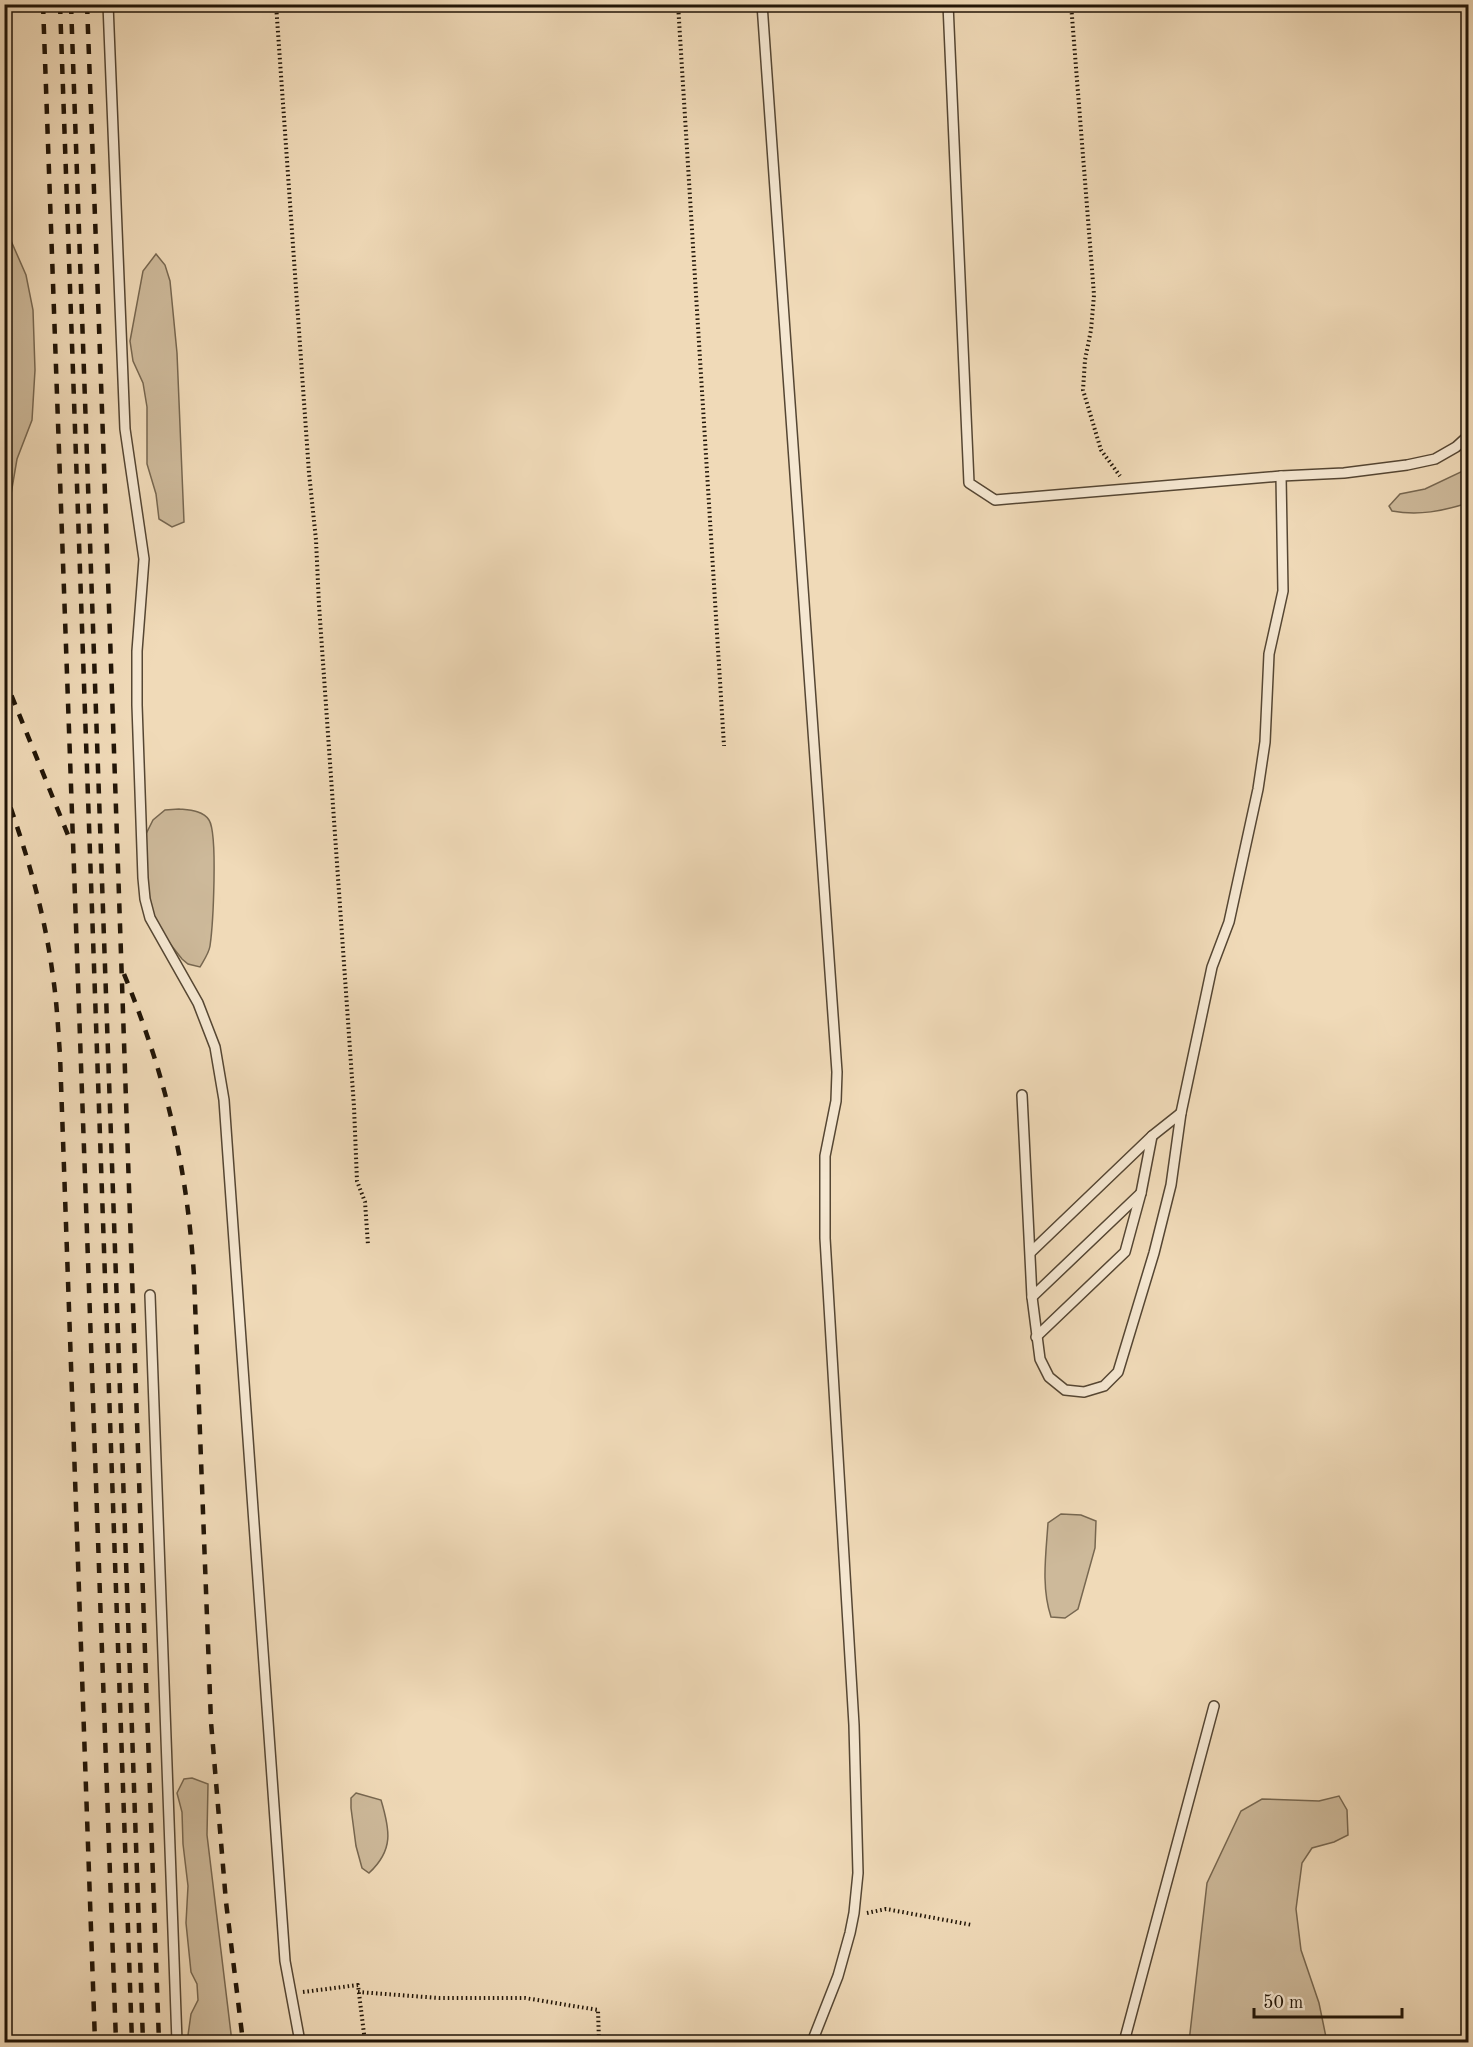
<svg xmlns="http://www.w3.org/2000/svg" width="1473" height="2047" font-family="'Old Standard TT',serif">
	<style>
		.green { fill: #cdb99a; stroke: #776750; stroke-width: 1.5 }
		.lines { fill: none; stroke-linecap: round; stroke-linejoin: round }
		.service-casing { stroke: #554633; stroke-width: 12 }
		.path { stroke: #211507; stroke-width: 4; stroke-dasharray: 1.5 3; stroke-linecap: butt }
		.service { stroke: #f5e7d1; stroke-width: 9 }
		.rail { stroke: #211507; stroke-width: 4.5; stroke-dasharray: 10 10; stroke-linecap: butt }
	</style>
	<rect width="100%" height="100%" fill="#f0dab8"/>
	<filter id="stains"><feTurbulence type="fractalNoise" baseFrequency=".00333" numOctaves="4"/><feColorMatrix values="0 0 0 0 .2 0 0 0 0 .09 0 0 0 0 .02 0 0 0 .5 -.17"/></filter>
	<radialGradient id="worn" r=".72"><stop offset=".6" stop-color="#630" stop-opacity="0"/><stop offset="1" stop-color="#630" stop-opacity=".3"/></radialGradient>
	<!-- green -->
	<g class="green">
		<polygon points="5,227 26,275 33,310 35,370 32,420 17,459 10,500 5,512"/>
		<polygon points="156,254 165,265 170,281 177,353 184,522 172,527 159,519 156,494 147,464 147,407 143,383 133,361 130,341 143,271"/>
		<path d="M1468,465v38c-25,8 -49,13 -76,8l-3,-5 11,-12 25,-5 36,-17z"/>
		<path d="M179,809c9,1 24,1 30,11 9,14 4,105 1,126 -1,7 -6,14 -10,21l-12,-3 -6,-5 -29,-37 -11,-80 11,-22 12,-10z"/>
		<path d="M1061,1514l20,1 15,6 -1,27 -17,61 -13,9 -14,-1c-10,-30 -5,-63 -3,-94z"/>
		<polygon points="192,1778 208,1784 207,1835 232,2042 187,2042 191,2014 198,2000 197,1984 191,1972 186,1923 188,1886 183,1844 182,1812 177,1793 184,1779"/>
		<path d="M356,1793l25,7c9,30 13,50 -12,73l-7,-5 -6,-22 -5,-38v-10z"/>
		<polygon points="1339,1796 1347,1810 1348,1835 1334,1842 1312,1848 1302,1863 1296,1909 1301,1950 1319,2003 1327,2042 1189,2042 1207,1883 1241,1811 1262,1799 1319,1801"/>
	</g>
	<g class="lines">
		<!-- service casing -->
		<g class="service-casing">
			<g id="service">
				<polyline points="108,4 125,429 144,559 137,651 137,705 143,878 145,899 150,918 198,1003 215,1047 224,1100 285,1961 300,2042"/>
				<polyline points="762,4 837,1072 836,1101 825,1156 825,1238 854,1725 858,1873 854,1913 850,1933 838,1976 812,2042"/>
				<polyline points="948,4 969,483 995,500 1281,476 1344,473 1407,465 1435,459 1456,447 1468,436"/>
				<polyline points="1022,1095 1032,1297 1040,1359 1049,1377 1065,1390 1084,1392 1104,1386 1118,1372 1154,1253 1171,1185 1181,1113 1212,967 1229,922 1258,789 1265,742 1269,654 1283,591 1281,476"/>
				<polyline points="1031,1252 1152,1136 1181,1113"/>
				<polyline points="150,1295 177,2042"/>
				<polyline points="1032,1297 1141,1193"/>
				<polyline points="1036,1337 1125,1252 1141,1193 1152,1136"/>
				<polyline points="1124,2042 1214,1706"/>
			</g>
		</g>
		<!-- path -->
		<g class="path">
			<polyline points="276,4 309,473 316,540 319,605 354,1107 357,1181 365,1202 368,1245"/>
			<polyline points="678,4 724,746"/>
			<polyline points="1071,4 1094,295 1091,330 1085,360 1083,390 1101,450 1120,476"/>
			<polyline points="867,1913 886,1909 972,1925"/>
			<polyline points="303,1992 358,1985 365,2042"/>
			<polyline points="358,1992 439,1998 525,1998 598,2010 599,2042"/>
			<polyline points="775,2042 780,2038 787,2038 799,2042"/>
		</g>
		<!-- service -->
		<use href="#service" class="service"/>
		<!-- rail -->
		<g class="rail">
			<polyline points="43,4 116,2042"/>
			<polyline points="60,4 132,2042"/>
			<polyline points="71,4 143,2042"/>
			<path d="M87,4c26,680 47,1359 72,2038"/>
			<polyline points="4,677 68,835"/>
			<path d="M4,789c22,61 41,124 49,188 4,26 5,52 7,78l35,987"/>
			<path d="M124,974c42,103 63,191 70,302l17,446 15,180 17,140"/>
		</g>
	</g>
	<!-- margin -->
	<rect width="1473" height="2047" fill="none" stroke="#f0dab8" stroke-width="24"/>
	<rect x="6" y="6" width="1461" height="2035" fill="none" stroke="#211507" stroke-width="3"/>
	<rect x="12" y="12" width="1449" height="2023" fill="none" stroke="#211507" stroke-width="1.5"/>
	<!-- scale -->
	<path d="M1254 2008v9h148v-9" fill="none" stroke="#211507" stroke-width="3"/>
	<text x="1263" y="2008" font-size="18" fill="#211507" stroke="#f5e7d1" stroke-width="4.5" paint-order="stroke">50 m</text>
	<rect width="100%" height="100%" filter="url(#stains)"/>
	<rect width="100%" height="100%" fill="url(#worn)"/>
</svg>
